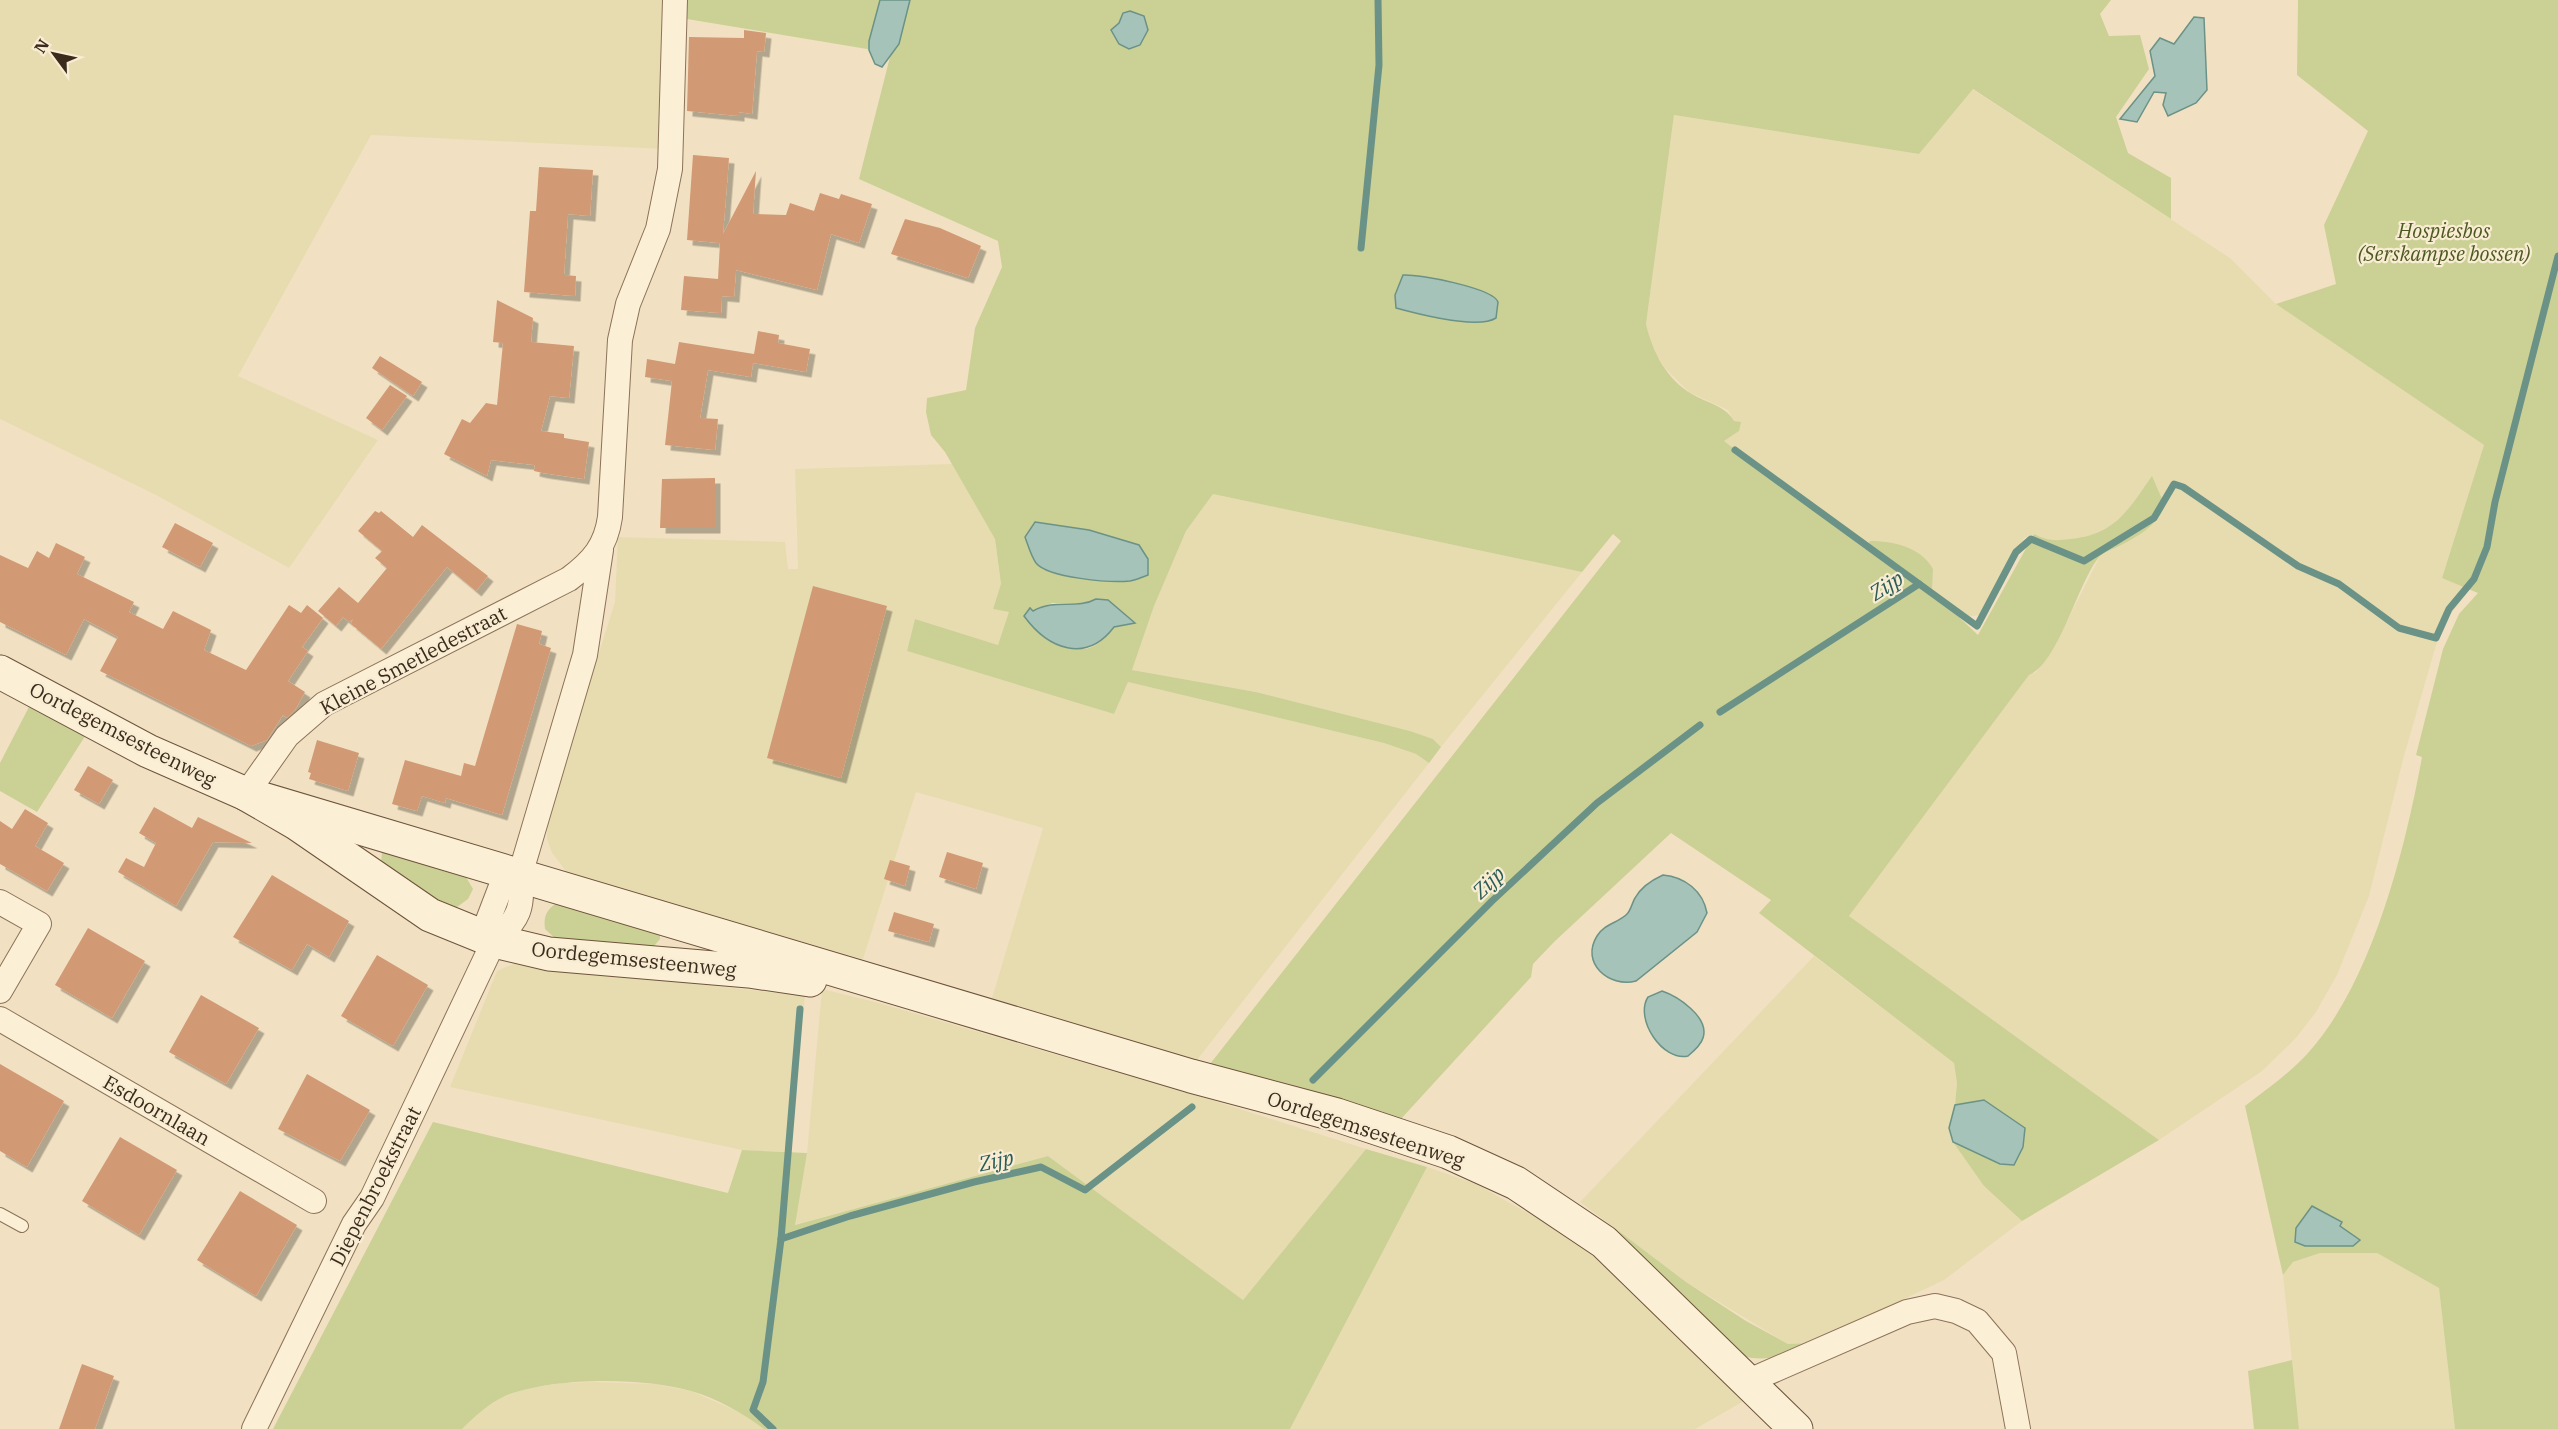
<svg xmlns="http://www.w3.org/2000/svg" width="2558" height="1429" font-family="'IBM Plex Serif',serif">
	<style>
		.farmland { fill: #e7dcaf }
		.green { fill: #cbd095; fill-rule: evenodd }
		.water { fill: #a5c3b9; stroke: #6b9287; stroke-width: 1.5 }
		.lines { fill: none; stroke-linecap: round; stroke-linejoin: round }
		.stream { stroke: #6b9287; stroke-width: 7 }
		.building { fill: #d29975; filter: url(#shadow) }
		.lane-casing { stroke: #8c7258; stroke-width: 14 }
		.street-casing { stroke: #8c7258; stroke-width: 26 }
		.secondary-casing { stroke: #6e533b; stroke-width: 35 }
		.lane { stroke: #fbefd6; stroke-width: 12 }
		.street { stroke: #fbefd6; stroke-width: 24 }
		.secondary { stroke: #fbefd6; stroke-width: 33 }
		.labels { text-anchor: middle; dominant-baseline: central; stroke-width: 4.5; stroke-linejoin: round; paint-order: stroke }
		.park-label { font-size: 20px; font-style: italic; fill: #4d5922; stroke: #f8ecd2 }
		.street-label { font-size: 20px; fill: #3b2b1d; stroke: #f8ecd2 }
		.water-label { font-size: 21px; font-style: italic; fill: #2b5c57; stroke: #f8ecd2 }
	</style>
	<defs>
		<filter id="shadow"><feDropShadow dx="5.5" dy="5.5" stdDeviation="0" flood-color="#0004"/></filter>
	</defs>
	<rect width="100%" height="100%" fill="#f1e1c2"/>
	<!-- farmland -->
	<g class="farmland">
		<polygon points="0,0 665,0 663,149 371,135 238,376 378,440 289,568 156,495 0,419"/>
		<polygon points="1972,89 2230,258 2276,304 2484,445 2442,578 2470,589 2446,620 2436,645 2404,756 2369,896 2337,975 2316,1012 2296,1038 2262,1071 2159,1140 1849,916 2029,675 2036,672 2056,643 2101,554 2152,477 2127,511 2108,529 2092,537 2050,542 2034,534 2024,538 1980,615 1959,618 1932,592 1933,569 1920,555 1907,548 1865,549 1724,441 1739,431 1728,410 1689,392 1665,368 1651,346 1646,324 1674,115 1919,154"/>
		<polygon points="952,464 995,539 1001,585 993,609 1010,612 998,645 915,619 907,651 1114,714 1128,682 1384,743 1416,754 1429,763 1197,1060 992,998 1043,828 916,792 863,959 569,875 552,853 547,839 548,815 615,602 618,537 785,542 788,569 798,569 795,469"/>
		<polygon points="1213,494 1582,572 1441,747 1433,739 1410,731 1256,692 1132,670 1154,606 1186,531"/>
		<polygon points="1814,956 1954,1063 1957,1083 1955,1105 1984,1186 2022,1221 1944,1280 1811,1343 1788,1344 1686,1282 1580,1202"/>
		<polygon points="513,964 805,996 789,1152 742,1150 450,1087 497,971"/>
		<polygon points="822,989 879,1003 1208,1099 1366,1149 1243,1300 1048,1156 794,1225 807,1153"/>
		<polygon points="1427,1167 1476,1184 1571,1237 1621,1280 1744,1401 1695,1429 1290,1429"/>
		<polygon points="2320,1253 2377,1253 2439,1288 2455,1429 2299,1429 2283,1275 2293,1262"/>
		<polygon points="595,1382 655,1384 691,1391 739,1412 764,1429 462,1429 480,1411 503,1397 528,1388 563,1383"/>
	</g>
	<!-- green -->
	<g class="green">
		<path d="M686,0h1425l-11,14 9,22 31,-1 9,34 -33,48 12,36 43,25v41l-198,-130 -54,65 -245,-39 -28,209c6,27 21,56 46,70 15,9 34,12 42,27l7,1 -2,9 -15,10 141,108 5,-8c23,0 51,6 63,28l-1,23 46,43 56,-101c14,7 21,7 36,5 45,-4 58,-29 82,-63l13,30c-8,19 -26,30 -44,39 -7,4 -16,6 -21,11 -22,25 -41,107 -71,119l-180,241 310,224 -137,81 -38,-35 -31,-44 47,22 13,1 10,-18 2,-19 -41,-28 -29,5 2,-22 -3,-20 -195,-150 12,-13 -100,-67 -117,109 -21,22 -2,13 -131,143 -190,-56 411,-523 -8,-7 -31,38 -369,-78 -27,37 -32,75 -22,64 124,22 154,39 23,8 8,8 -12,16 -13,-9 -32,-11 -256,-61 -14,32 -207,-63 8,-32 83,26 11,-33 -16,-3 8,-25 -6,-45 -50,-87 -14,-17 -5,-23 1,-14 39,-8 9,-62 27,-61 -4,-26 -139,-62 32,-126 -204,-34zM1035,522l54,8 50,15 -31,36 -54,-9zM1096,599l38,24 -20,4c-33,44 -53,13 -81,-16l19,-8h37z"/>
		<path d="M2298,0h260v1429h-103l-16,-141 -62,-35h-57l-27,9 -10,13 -38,-169c22,-17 45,-33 63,-53 64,-71 97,-203 114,-296l-6,-2 27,-106 16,-35 19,-21 -36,-15 42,-133 -208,-141 60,-20 -12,-59 44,-94 -71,-56z"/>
		<polygon points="30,705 87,733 37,812 0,791 0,763"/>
		<polygon points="388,848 460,867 473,889 468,899 457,907 446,906 381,863 382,853"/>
		<path d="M558,902l102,31v6l-6,7 -5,1 -92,-7 -12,-11c-2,-13 2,-20 13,-27z"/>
		<path d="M433,1122l295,71 14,-43 65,3 -12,72 253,-69 195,144 123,-151 61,18 -137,262h-526c-22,-16 -47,-31 -73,-38 -49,-14 -139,-14 -186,5 -17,8 -30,20 -43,33h-189z"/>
		<path d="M1616,1229l70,53 60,39 42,23 23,-1c-23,11 -43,20 -68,13z"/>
		<polygon points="2292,1360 2299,1429 2254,1429 2248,1371"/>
	</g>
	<!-- water -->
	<g class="water">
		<polygon points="880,0 910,0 899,44 882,67 875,64 869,50 869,41"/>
		<polygon points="1130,11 1144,16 1148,30 1140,45 1129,49 1119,44 1111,30 1119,23 1123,13"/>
		<polygon points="2194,17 2204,18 2207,90 2196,103 2168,116 2163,105 2166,93 2154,92 2137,122 2120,119 2155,76 2150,51 2160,38 2174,44"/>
		<path d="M1403,275c16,-1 90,13 95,27l-2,16c-19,12 -78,-4 -100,-10l-1,-13z"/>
		<path d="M1035,522l54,8 50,15 9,14v16c-6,2 -12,5 -18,6 -19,2 -82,-3 -94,-18 -5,-7 -8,-18 -11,-26z"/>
		<path d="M1096,599l12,1 27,23 -21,4c-28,37 -66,22 -90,-11l6,-8 3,3c23,-13 43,-1 63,-12z"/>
		<path d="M1663,875c22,2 40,16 44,38l-10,19 -61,49c-27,7 -56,-18 -39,-45 7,-12 21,-13 30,-22 4,-4 5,-11 8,-16 6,-11 17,-18 28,-23z"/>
		<path d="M1662,991c15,5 48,26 41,47 -2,7 -9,13 -15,18 -25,6 -54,-37 -40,-59z"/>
		<polygon points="1984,1100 2025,1128 2023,1147 2014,1165 2000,1164 1953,1142 1949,1128 1955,1105"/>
		<polygon points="2312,1206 2342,1222 2340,1226 2360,1240 2353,1246 2305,1246 2295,1242 2296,1228"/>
	</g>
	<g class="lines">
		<!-- stream -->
		<g class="stream">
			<polyline points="1361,248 1379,65 1378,0"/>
			<polyline points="1735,450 1977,626 2016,552 2031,539 2084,561 2154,518 2174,484 2183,487 2298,566 2339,584 2399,628 2436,638 2449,609 2474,579 2487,547 2495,502 2558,256"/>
			<polyline points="1720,712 1919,584"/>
			<polyline points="1313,1080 1492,901 1597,803 1700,725"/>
			<polyline points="781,1239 850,1216 974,1182 1041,1167 1085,1190 1192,1107"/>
			<polyline points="773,1429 753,1410 763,1382 781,1239 800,1009"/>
		</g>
	</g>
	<!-- building -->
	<g class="building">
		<polygon points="744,30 766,33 764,52 757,51 752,114 739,112 739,116 687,111 689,37 744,38"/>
		<polygon points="693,155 729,158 723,234 756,171 753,214 786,215 790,203 814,211 820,193 839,199 841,194 872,204 859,243 831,234 817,290 736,270 734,297 722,296 721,313 681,310 684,276 718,279 720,243 687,240"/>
		<polygon points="539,167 593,170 590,216 568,214 564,275 576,276 575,296 524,292 530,211 536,211"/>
		<polygon points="905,219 940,228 981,246 968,278 891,254"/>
		<polygon points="497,300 533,318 531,342 574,346 569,398 550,396 541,431 564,434 564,438 589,442 584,479 543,473 534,471 535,465 491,460 487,476 444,454 462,419 470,423 486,403 497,405 503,343 493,342"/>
		<polygon points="758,331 779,335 778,343 810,349 806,372 753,363 751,377 708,370 700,418 718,419 715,450 665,445 672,381 645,377 647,359 675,364 679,342 754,354"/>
		<polygon points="380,356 422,382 413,396 372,368"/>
		<polygon points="390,385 407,396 382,430 366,418"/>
		<polygon points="715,478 715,528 660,528 662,479"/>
		<polygon points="375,511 379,513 381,511 413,537 422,525 488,576 476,591 447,567 381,649 351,624 353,619 349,622 343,617 336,626 318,611 339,587 358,603 387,568 375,558 382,551 358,531"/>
		<polygon points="175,523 213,543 200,567 162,547"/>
		<polygon points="56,543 85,557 77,574 134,602 129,612 163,629 173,611 211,630 204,650 246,670 289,605 301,613 307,605 323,618 302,647 308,651 288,681 305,692 295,710 287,718 283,715 267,740 251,746 100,671 118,637 84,619 66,655 0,622 0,555 28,568 37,551 49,558"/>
		<polygon points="813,586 887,606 841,778 767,758"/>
		<polygon points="517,624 542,631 539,644 551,648 502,815 446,798 445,803 422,796 417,811 392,804 405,760 461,776 464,763 475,766"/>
		<polygon points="317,740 359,753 348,791 309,779 311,773 308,772"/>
		<polygon points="88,766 113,780 99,804 74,790"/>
		<polygon points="154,807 192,828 198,817 252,843 213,842 176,906 118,872 126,858 144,867 156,843 139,833"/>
		<polygon points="25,809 48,823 35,846 64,863 47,891 0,864 0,821 12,829"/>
		<polygon points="947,852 983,863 976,889 939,877"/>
		<polygon points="890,860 910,866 905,886 884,879"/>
		<polygon points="272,875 349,921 329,957 307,944 292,970 233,937"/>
		<polygon points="894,912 934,924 929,942 888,931"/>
		<polygon points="88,928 145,961 112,1018 55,985"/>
		<polygon points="377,955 428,985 393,1046 341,1016"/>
		<polygon points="201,995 259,1028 226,1084 169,1052"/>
		<polygon points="0,1064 64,1101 27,1167 0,1151"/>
		<polygon points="307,1074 370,1110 340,1161 278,1129"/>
		<polygon points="120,1137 177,1170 139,1235 82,1201"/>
		<polygon points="240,1191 297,1225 256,1296 197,1260"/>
		<polygon points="82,1364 114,1376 95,1429 59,1429"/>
	</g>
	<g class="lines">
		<!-- lane casing -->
		<g class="lane-casing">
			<polyline id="lane" points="0,1214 22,1226"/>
		</g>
		<!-- street casing -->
		<g class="street-casing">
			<g id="street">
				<path d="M246,794l41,-58 37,-32 245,-125c24,-18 37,-33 41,-62l10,-177 8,-36 30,-75 12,-60 5,-169"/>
				<polyline points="0,902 39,924 0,991"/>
				<polyline points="494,941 487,923 500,889 520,875"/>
				<polyline points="0,1019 314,1201"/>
				<polyline points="1749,1381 1907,1312 1935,1306 1956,1311 1977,1321 2004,1353 2018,1429"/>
				<path d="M254,1429l100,-205 18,-26 122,-257c25,-21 30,-34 26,-66l65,-220 16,-105"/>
			</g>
		</g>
		<!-- secondary casing -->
		<g class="secondary-casing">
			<g id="secondary">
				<polyline points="0,672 148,751 246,794 296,823 430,915 494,941 549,954 749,971 810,980"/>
				<polyline points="246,794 1191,1076 1337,1115 1448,1152 1516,1183 1604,1242 1796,1429"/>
			</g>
		</g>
		<!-- lane -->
		<use href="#lane" class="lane"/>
		<!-- street -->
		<use href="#street" class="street"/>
		<!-- secondary -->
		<use href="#secondary" class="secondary"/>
	</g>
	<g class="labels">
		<!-- park labels -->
		<g class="park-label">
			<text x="2444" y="230">Hospiesbos<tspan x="2444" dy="23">(Serskampse bossen)</tspan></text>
		</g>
		<!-- street labels -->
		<g class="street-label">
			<text transform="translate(413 660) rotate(-28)">Kleine Smetledestraat</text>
			<text transform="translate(123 734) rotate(27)">Oordegemsesteenweg</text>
			<text transform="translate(634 959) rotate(6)">Oordegemsesteenweg</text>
			<text transform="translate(157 1110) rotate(30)">Esdoornlaan</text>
			<text transform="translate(1366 1129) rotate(18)">Oordegemsesteenweg</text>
			<text transform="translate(375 1186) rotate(-63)">Diepenbroekstraat</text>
		</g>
		<!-- water labels -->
		<g class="water-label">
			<text transform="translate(1886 585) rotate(-33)">Zijp</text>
			<text transform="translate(1488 882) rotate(-44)">Zijp</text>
			<text transform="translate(996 1160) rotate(-12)">Zijp</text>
		</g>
	</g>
	<!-- north arrow -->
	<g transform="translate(54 54) rotate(303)" stroke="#f8ecd2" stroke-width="4.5" paint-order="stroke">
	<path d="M0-4.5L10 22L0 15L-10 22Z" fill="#3b2b1d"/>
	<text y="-9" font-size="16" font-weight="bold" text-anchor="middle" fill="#3b2b1d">N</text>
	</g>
</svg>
